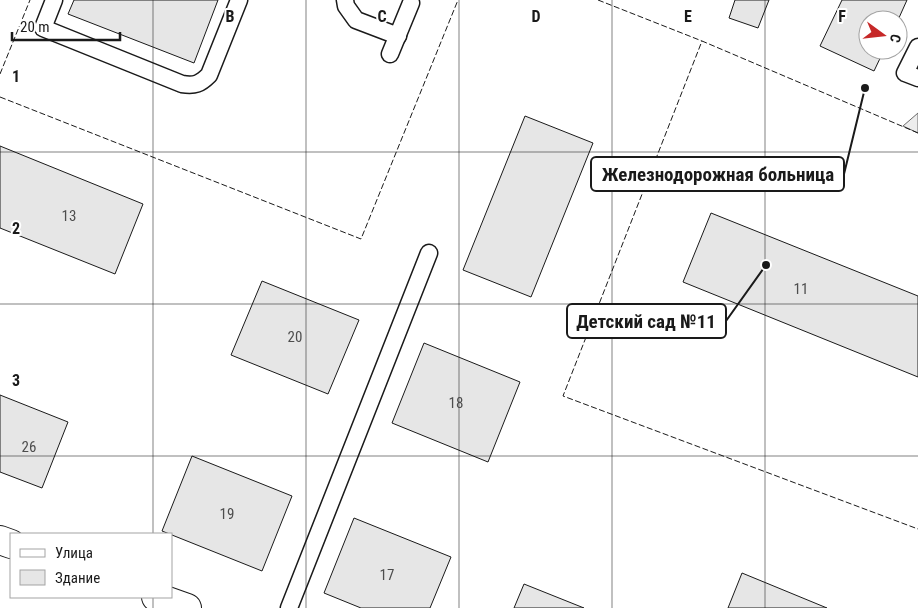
<svg xmlns="http://www.w3.org/2000/svg" width="918" height="608" font-family="'Roboto Condensed',sans-serif">
	<style>
		.grass { fill: #ededed; stroke: #6a6a6a }
		.building { fill: #e6e6e6; stroke: #1a1a1a }
		.lines { fill: none; stroke-linecap: round; stroke-linejoin: round }
		.lane-casing { stroke: #1a1a1a; stroke-width: 19 }
		.street-casing { stroke: #1a1a1a; stroke-width: 30 }
		.lane { stroke: #fff; stroke-width: 16 }
		.street { stroke: #fff; stroke-width: 28 }
		.fence { stroke: #1a1a1a; stroke-width: 1; stroke-dasharray: 6 2.5; stroke-linecap: butt }
		.grid { fill: none; stroke: #1a1a1a; stroke-width: 1; stroke-opacity: 0.55 }
		.labels { text-anchor: middle; dominant-baseline: central; stroke-width: 4; stroke-linejoin: round; paint-order: stroke }
		.number-label { font-size: 15px; fill: #4d4d4d }
		.grid-label { font-size: 16px; text-anchor: middle; font-weight: bold; fill: #1a1a1a; stroke: #fff; stroke-width: 4; stroke-linejoin: round; paint-order: stroke }
		.leader { fill: none; stroke: #1a1a1a; stroke-width: 2 }
		.callout-dot { fill: #1a1a1a; stroke: #fff; stroke-width: 2 }
		.callout { fill: #fff; stroke: #1a1a1a; stroke-width: 2 }
		.callout-label { font-size: 19px; text-anchor: middle; font-weight: bold; fill: #1a1a1a }
	</style>
	<rect width="100%" height="100%" fill="#fff"/>
	<!-- grass -->
	<polygon class="grass" points="918,113 918,133 903,126"/>
	<!-- building -->
	<g class="building">
		<polygon points="74,0 218,0 194,63 68,14"/>
		<polygon points="735,0 769,0 758,28 729,18"/>
		<polygon points="842,0 907,0 898,20 868,20 868,50 884,50 874,71 820,46"/>
		<polygon points="525,116 593,143 531,297 463,270"/>
		<polygon points="0,146 143,204 115,274 0,228"/>
		<polygon points="711,213 918,296 918,377 683,282"/>
		<polygon points="262,281 359,320 328,394 231,355"/>
		<polygon points="424,343 520,382 488,462 392,423"/>
		<polygon points="0,395 68,422 42,488 0,472"/>
		<polygon points="192,456 292,496 262,571 162,531"/>
		<polygon points="354,518 451,557 430,608 361,608 324,593"/>
		<polygon points="742,573 827,608 728,608"/>
		<polygon points="524,584 584,608 514,608"/>
	</g>
	<g class="lines">
		<!-- lane casing -->
		<g class="lane-casing">
			<g id="lane">
				<path d="M54,0l-11,28 139,56c13,2 18,0 27,-9l30,-75"/>
				<polyline points="345,0 346,6 356,20 398,36"/>
				<polyline points="918,47 905,73 918,78"/>
				<polyline points="390,54 411,3"/>
				<polyline points="289,608 429,253"/>
			</g>
		</g>
		<!-- street casing -->
		<g class="street-casing">
			<g id="street">
				<polyline points="0,540 11,544"/>
				<polyline points="156,597 187,608"/>
			</g>
		</g>
		<!-- lane -->
		<use href="#lane" class="lane"/>
		<!-- street -->
		<use href="#street" class="street"/>
		<!-- fence -->
		<g class="fence">
			<polyline points="598,0 702,41"/>
			<polyline points="0,74 30,0"/>
			<polyline points="0,97 361,239 458,0"/>
			<polyline points="918,133 702,41 563,396 918,529"/>
		</g>
	</g>
	<!-- grid -->
	<path class="grid" d="M153,0v534M306,0v608M459,0v608M612,0v608M765,0v608M0,152h918M0,304h918M0,456h918M153,597v11"/>
	<g class="labels">
		<!-- number labels -->
		<g class="number-label">
			<text x="69" y="216">13</text>
			<text x="801" y="289">11</text>
			<text x="295" y="337">20</text>
			<text x="456" y="403">18</text>
			<text x="29" y="447">26</text>
			<text x="227" y="514">19</text>
			<text x="387" y="575">17</text>
		</g>
	</g>
	<g class="grid-label">
		<text x="230" y="22">B</text>
		<text x="382" y="22">C</text>
		<text x="536" y="22">D</text>
		<text x="688" y="22">E</text>
		<text x="842" y="22">F</text>
		<text x="16" y="82">1</text>
		<text x="16" y="234">2</text>
		<text x="16" y="386">3</text>
	</g>
	<!-- callouts -->
	<path class="leader" d="M865 88L844 174M766 265L726 321"/>
	<g class="callout-dot">
		<circle cx="865" cy="88" r="5"/>
		<circle cx="766" cy="265" r="5"/>
	</g>
	<g class="callout">
		<rect x="591" y="157" width="253" height="34" rx="5"/>
		<rect x="567" y="304" width="159" height="34" rx="5"/>
	</g>
	<g class="callout-label">
		<text x="718" y="181">Железнодорожная больница</text>
		<text x="646" y="328">Детский сад №11</text>
	</g>
	<!-- legend -->
	<rect x="10" y="533" width="162" height="65" fill="#ffffff" stroke="#a3a3a3"/>
	<rect x="20" y="549" width="25" height="8" fill="#ffffff" stroke="#a3a3a3"/>
	<text x="55" y="558" font-size="15" fill="#1a1a1a">Улица</text>
	<rect x="20" y="570" width="25" height="15" fill="#e6e6e6" stroke="#a3a3a3"/>
	<text x="55" y="583" font-size="15" fill="#1a1a1a">Здание</text>
	<!-- north arrow -->
	<g transform="translate(883 35) rotate(105)"><circle r="24" fill="#ffffff" stroke="#a3a3a3"/>
	<path d="M0-4L9 19L0 12L-9 19Z" fill="#c62828"/>
	<text y="-8" font-size="14" font-weight="bold" text-anchor="middle" fill="#1a1a1a">С</text>
	</g>
	<!-- scale -->
	<path d="M12 32v8h108v-8" fill="none" stroke="#1a1a1a" stroke-width="2.5"/>
	<text x="20" y="32" font-size="15" fill="#1a1a1a" stroke="#ffffff" stroke-width="4" paint-order="stroke">20 m</text>
</svg>
